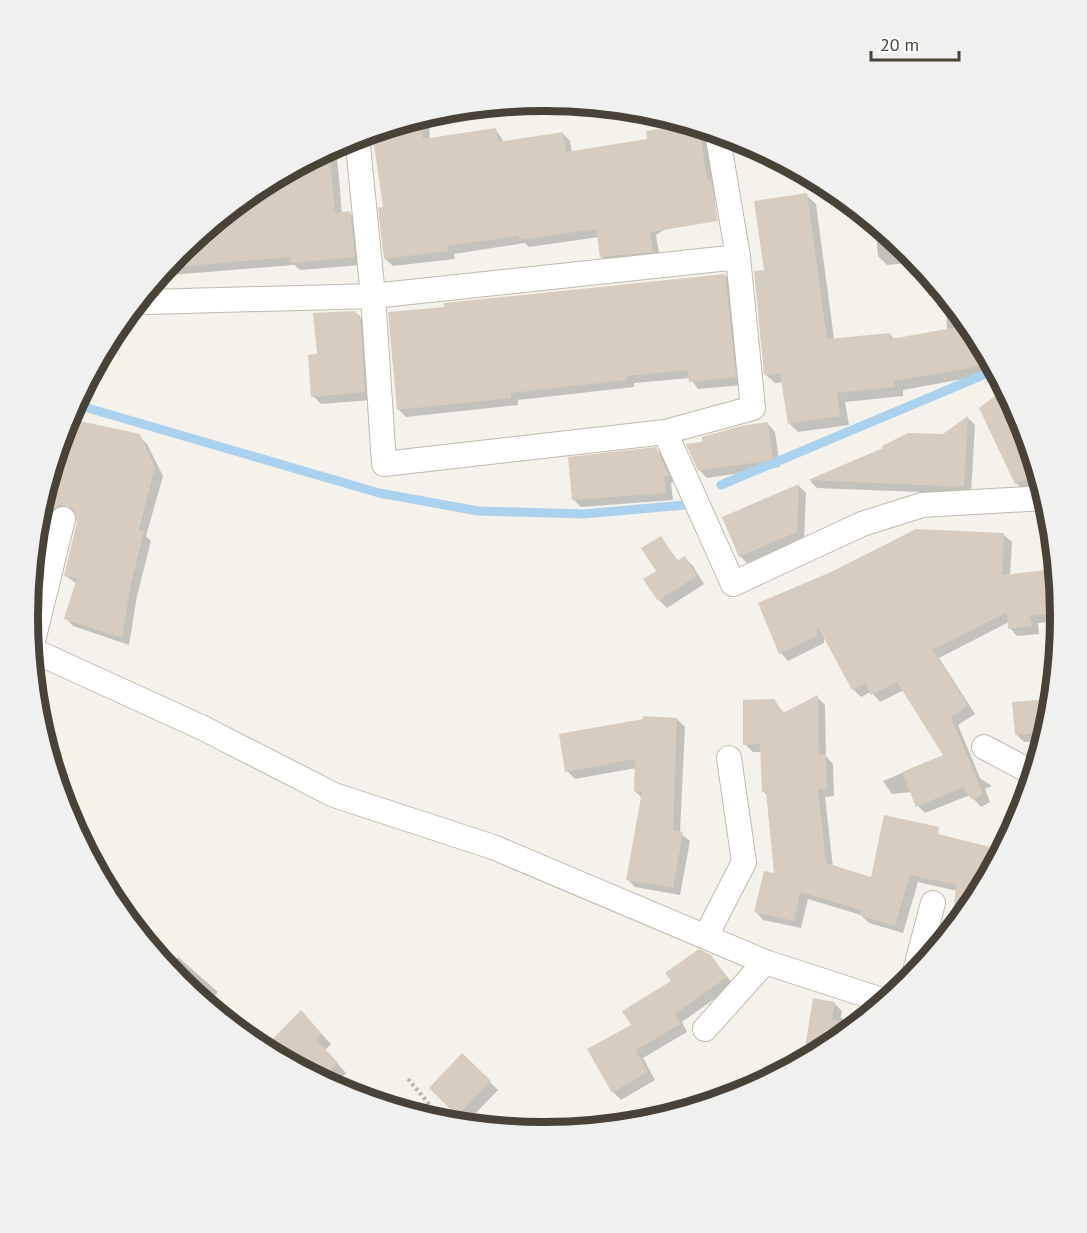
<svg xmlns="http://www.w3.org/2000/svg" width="1087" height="1233" font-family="'PT Sans',sans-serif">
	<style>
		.shadow { fill: #0003 }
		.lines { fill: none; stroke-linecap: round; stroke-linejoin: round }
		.stream { stroke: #aad1ee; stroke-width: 9 }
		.building { fill: #d6cdc0 }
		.minor-casing { stroke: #c0b9ad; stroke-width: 26 }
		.path { stroke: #c1b59f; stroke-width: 4; stroke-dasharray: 3 3; stroke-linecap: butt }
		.minor { stroke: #fff; stroke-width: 24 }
		.rim { fill: none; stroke: #484239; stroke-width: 8 }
	</style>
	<rect width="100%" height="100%" fill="#f4f2ea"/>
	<!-- shadow -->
	<g class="shadow">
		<polygon points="429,114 430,140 496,130 504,142 562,133 570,141 572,152 649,140 695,125 706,133 716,198 656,235 660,259 609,265 601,257 599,237 529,247 525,243 454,254 455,259 393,266 385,259 384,209 373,131"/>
		<polygon points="336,145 342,214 350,213 357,221 362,265 300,270 294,265 171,275 164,268 179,251 257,187"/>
		<polygon points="806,195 816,204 834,339 890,334 895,340 947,330 946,296 973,330 996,373 903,390 903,396 845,402 849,425 798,432 789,423 783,382 775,383 765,374 766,272"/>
		<polygon points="875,224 909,252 918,262 887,265 878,256"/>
		<polygon points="725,275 733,283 743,385 698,389 690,378 634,383 634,387 518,400 518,405 406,417 398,409"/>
		<polygon points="355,312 367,324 372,400 321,404 313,396 318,356"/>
		<polygon points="1003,392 1021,419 1040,484 1024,491 1016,483"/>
		<polygon points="968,418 975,425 971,494 817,488 810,481 885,449 944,436"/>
		<polygon points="768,424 775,432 780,467 707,478 699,470 704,443"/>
		<polygon points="139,436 147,444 163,476 146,536 151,541 137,596 129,645 73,626 66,618 77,584 65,575 78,522 76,513 67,513 43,577 31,574 37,515"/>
		<polygon points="656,449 664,457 675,482 671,483 673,500 581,507 573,499"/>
		<polygon points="799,486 806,493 804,540 748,564 740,556"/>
		<polygon points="1004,535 1012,542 1010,575 1056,571 1060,621 1038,623 1039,634 1017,636 1010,628 1009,622 939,658 975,714 958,725 980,778 992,786 985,789 990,802 981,807 970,795 925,813 918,806 912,792 892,794 883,781 945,755 904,690 880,702 871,692 861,697 853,689 824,636 824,643 788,661 781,653 760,603"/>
		<polygon points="661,538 679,562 685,558 693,566 704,584 667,608 659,600"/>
		<polygon points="817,697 825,705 826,756 833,764 834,796 825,797 833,867 872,879 994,865 957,891 918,882 903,933 869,923 861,915 808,899 801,928 763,920 756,912 776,875 768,796 763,791 762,752 753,752 745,744 774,701 785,714"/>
		<polygon points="1052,701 1043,741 1024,742 1016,734 1014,703"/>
		<polygon points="677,719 685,727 680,833 690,841 680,895 635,887 627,879 642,798 635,791 636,768 575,779 567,771"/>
		<polygon points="710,956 734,985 682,1022 687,1032 643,1058 655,1080 621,1100 613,1092 633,1026"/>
		<polygon points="178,957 218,992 207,1005 178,981 168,969"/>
		<polygon points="834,1003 842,1011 841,1018 857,1024 830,1046 804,1060"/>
		<polygon points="301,1012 331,1044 325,1050 346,1073 341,1078 360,1098 346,1094 264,1050"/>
		<polygon points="462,1055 498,1090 466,1123 431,1088"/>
	</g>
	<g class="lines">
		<!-- stream -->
		<g class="stream">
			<polyline points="74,404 379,493 478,511 583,514 685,505"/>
			<polyline points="721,485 995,370"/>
		</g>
	</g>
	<!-- building -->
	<g class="building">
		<polygon points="422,116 423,139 496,128 498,142 563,132 566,152 647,139 646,131 691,124 699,126 707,180 711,180 718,221 650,232 653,252 600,257 596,229 519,240 519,236 447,246 448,251 384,259 378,208 383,207 372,131"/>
		<polygon points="329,148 335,213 350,211 355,257 290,263 290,257 165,268 179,251 257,187"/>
		<polygon points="807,193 827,339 890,333 891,339 969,325 991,364 894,381 895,387 837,393 840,416 788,424 780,373 764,375 754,271 764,270 754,201"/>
		<polygon points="725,274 736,377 689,382 688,370 627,376 627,380 511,393 511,398 397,410 388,312 444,307 444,303"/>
		<polygon points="355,311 356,315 360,315 365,392 311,397 308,355 317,354 313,313"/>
		<polygon points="1003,390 1021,419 1037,474 1015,484 979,408"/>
		<polygon points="968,416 964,487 808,480 883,448 882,446 908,433 943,434"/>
		<polygon points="75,420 140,434 155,467 139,530 144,531 130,588 122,638 64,619 77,578 64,576 77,522 72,508 60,505 52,510 36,570 32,569 37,515 52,465"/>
		<polygon points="768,422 773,460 698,471 686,444 702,442 702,437 741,426"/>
		<polygon points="656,447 669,475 664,476 666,493 572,500 568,457"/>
		<polygon points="799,484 797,532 739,557 722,517"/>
		<polygon points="916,529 1004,533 1002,575 1055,569 1060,613 1030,616 1032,626 1008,629 1007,612 933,650 968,706 951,717 983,794 972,800 963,787 916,807 902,772 943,755 897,682 871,695 865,683 852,690 817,625 817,636 779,654 758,603 831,572"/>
		<polygon points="661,536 677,561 685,556 697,576 658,601 643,579 656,571 641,548"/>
		<polygon points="818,695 819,755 826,754 827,789 818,789 826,863 871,877 884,815 939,827 938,834 1002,850 973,904 952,929 956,885 910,875 895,926 859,915 861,910 800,892 794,921 754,912 764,871 774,873 766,792 762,792 760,744 743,745 743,700 774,699 783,713"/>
		<polygon points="1052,699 1045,732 1015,735 1012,702"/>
		<polygon points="643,716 677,718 673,830 683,832 673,888 626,880 642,792 634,791 635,759 565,772 559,734 643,719"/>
		<polygon points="699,949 711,955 727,977 675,1014 681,1024 636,1050 648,1072 612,1093 587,1049 631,1025 622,1011 671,981 665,973"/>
		<polygon points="813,998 835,1002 832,1020 858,1023 830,1046 803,1061"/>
		<polygon points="301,1010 322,1034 316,1039 338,1063 320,1080 263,1049"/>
		<polygon points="462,1053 491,1081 457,1116 429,1088"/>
	</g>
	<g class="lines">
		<!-- minor casing -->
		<g class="minor-casing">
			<g id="minor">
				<polyline points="718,138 738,257"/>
				<polyline points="144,293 147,302 373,296 738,257 753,408 665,432 384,464 373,296 357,136"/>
				<polyline points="665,432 733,584 862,524 922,505 1045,498"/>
				<polyline points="30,649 203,728 334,795 493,847 765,962 885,1001"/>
				<polyline points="31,649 63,519"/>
				<polyline points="984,747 1033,773"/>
				<polyline points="706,936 744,862 729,758"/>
				<polyline points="914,975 933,903"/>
				<polyline points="705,1029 765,962"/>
			</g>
		</g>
		<!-- path -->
		<polyline class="path" points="408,1079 445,1123"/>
		<!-- minor -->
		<use href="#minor" class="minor"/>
	</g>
	<!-- crop -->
	<path d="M0 0H1087V1233H0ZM543 111H545A505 505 0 0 1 1050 616V617A505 505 0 0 1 545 1122H543A505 505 0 0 1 38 617V616A505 505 0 0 1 543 111Z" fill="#f0f0ef" fill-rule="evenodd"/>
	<path class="rim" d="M543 111H545A505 505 0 0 1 1050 616V617A505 505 0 0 1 545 1122H543A505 505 0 0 1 38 617V616A505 505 0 0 1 543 111Z"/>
	<!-- scale -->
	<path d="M871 51v9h88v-9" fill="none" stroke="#484239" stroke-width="3"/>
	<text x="880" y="51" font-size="18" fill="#484239" stroke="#ffffff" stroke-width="4.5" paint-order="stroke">20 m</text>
</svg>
